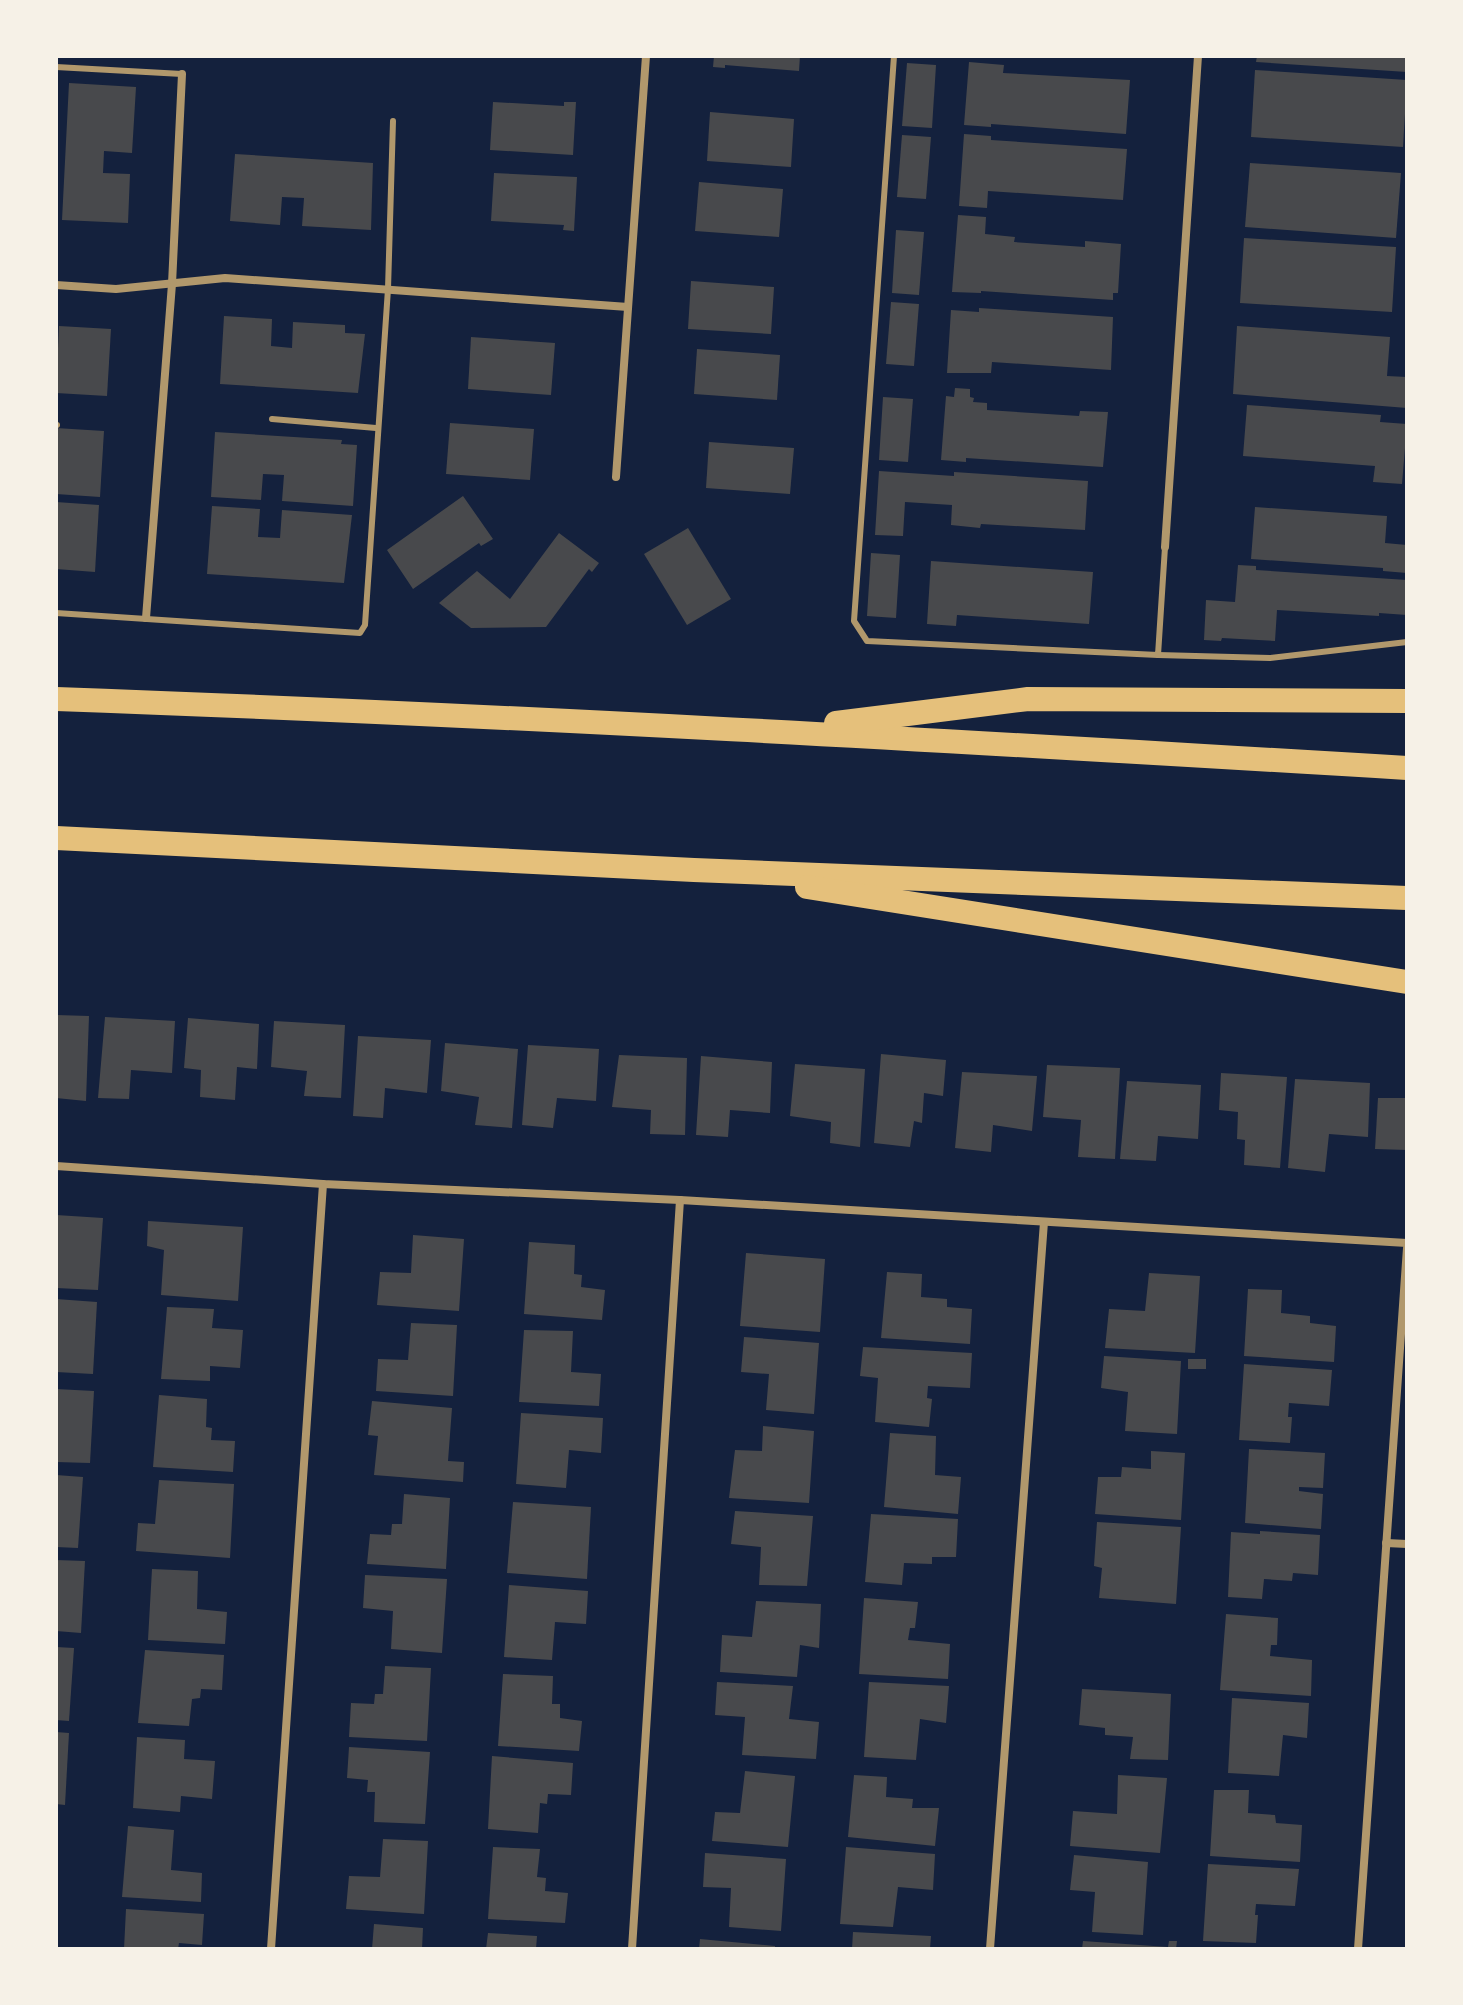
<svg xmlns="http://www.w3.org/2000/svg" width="1463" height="2005" font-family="'Open Sans',sans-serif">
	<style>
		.building { fill: #48494c }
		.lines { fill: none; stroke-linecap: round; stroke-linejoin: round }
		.service { stroke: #b1986c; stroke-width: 6 }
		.minor { stroke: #b1986c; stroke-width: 8 }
		.motorway { stroke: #e5c07b; stroke-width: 24 }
	</style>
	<rect width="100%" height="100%" fill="#14213d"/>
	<!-- building -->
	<g class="building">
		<polygon points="714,56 800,56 799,71 725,65 725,68 713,67"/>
		<polygon points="1257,56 1407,56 1407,72 1256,62"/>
		<polygon points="969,62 1004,65 1003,73 1130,80 1126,134 991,124 991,127 964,125"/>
		<polygon points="907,63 936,65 932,128 902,126"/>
		<polygon points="1255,70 1407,80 1403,147 1251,137"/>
		<polygon points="69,83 136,87 132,153 104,151 103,173 130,174 128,223 62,220"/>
		<polygon points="493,102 564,106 564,102 576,102 573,155 490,150"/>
		<polygon points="710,112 794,119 791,167 707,161"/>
		<polygon points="964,134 991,136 991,140 1127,149 1123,200 988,191 987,208 959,206"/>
		<polygon points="902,135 931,137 926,199 897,197"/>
		<polygon points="235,154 373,163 371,230 302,226 304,198 282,197 280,225 230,221"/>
		<polygon points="1250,163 1401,173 1396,238 1245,227"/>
		<polygon points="494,173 577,177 574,231 563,230 564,225 491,221"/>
		<polygon points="699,182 783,189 779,237 695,231"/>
		<polygon points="958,215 986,217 985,234 1015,237 1014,242 1085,247 1085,241 1121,244 1118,293 1113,293 1113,300 981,291 981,293 952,292"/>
		<polygon points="896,230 924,232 919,295 892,293"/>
		<polygon points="1244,238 1396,247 1392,312 1240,303"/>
		<polygon points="691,281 774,287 771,334 688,329"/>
		<polygon points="891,302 919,304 914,366 886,364"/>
		<polygon points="979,308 1113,317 1111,370 992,362 991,373 947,373 951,310 979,312"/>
		<polygon points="224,316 272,319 271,346 292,348 293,322 345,325 345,333 365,334 358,393 220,384"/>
		<polygon points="59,326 111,329 107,396 56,393"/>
		<polygon points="1237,326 1390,337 1387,376 1407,377 1407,408 1233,394"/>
		<polygon points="471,337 555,343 551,395 468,389"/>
		<polygon points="697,349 780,355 777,400 694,394"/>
		<polygon points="955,388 970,389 970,397 974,398 973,402 987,403 987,410 1079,416 1080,411 1108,412 1103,467 966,458 966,462 941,460 946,396 954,397"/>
		<polygon points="883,397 913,399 908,462 879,460"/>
		<polygon points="1247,405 1381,415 1380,422 1407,424 1402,484 1373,482 1375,466 1243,456"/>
		<polygon points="450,423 534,429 530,480 446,474"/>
		<polygon points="56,428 104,431 100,497 56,494"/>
		<polygon points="215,432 342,440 341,444 357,445 353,506 282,501 284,475 263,474 261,500 211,497"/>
		<polygon points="709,442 794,448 790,494 706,488"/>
		<polygon points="879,471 954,476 954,472 1088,481 1085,530 981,524 980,528 951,525 952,505 905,502 903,536 875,535"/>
		<polygon points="463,496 493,539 481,546 479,543 413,589 387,550"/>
		<polygon points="56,502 99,505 95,572 56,569"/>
		<polygon points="212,506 260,509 258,537 280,538 282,510 352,515 344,583 207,574"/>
		<polygon points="1255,507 1387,516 1385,543 1407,545 1407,573 1383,571 1383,568 1251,559"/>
		<polygon points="688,528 731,599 687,625 644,554"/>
		<polygon points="559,533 599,563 592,572 589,569 546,627 471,628 439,603 477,571 510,599"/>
		<polygon points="871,553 900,555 896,618 867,616"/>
		<polygon points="931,561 1093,572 1089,624 957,615 956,626 927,624"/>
		<polygon points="1238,565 1256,566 1256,570 1407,580 1407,615 1379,613 1379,616 1277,610 1275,641 1222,638 1221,641 1204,640 1206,600 1235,602"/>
		<polygon points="56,1015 89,1016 86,1101 56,1098"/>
		<polygon points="105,1017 175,1021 172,1073 131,1070 129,1099 98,1098"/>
		<polygon points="188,1018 259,1024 257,1069 237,1067 235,1100 200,1097 201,1070 184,1068"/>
		<polygon points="274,1021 345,1025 341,1098 304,1096 307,1071 271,1067"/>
		<polygon points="358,1036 431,1040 427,1093 385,1088 383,1118 353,1116"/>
		<polygon points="445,1043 518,1049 512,1128 475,1125 479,1097 441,1091"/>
		<polygon points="528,1045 599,1049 596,1101 557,1098 553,1128 522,1125"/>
		<polygon points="881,1054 946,1060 943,1096 924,1093 922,1123 914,1121 910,1147 874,1143"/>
		<polygon points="619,1055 687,1058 685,1135 650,1134 651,1110 612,1107"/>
		<polygon points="701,1056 772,1062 770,1113 730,1110 728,1137 696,1135"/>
		<polygon points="795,1064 865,1069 860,1147 830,1143 831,1122 790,1116"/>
		<polygon points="1047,1065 1120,1068 1115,1159 1078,1157 1081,1120 1043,1117"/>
		<polygon points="962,1072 1037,1076 1032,1131 993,1125 991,1152 955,1148"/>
		<polygon points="1221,1073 1287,1077 1280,1168 1244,1165 1245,1140 1237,1139 1238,1112 1219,1110"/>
		<polygon points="1295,1079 1370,1083 1368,1137 1329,1134 1325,1172 1288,1168"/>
		<polygon points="1127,1081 1201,1085 1198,1139 1158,1136 1156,1161 1120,1159"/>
		<polygon points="1378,1098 1407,1098 1407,1150 1375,1149"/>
		<polygon points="56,1215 103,1218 98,1290 56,1288"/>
		<polygon points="148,1221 243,1227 238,1301 161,1295 164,1250 147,1246"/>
		<polygon points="413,1235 464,1239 459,1311 377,1305 380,1272 411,1273"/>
		<polygon points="529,1242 575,1245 574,1274 582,1275 581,1287 605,1290 602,1320 524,1314"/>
		<polygon points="746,1253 825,1259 820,1332 740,1326"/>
		<polygon points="887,1272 922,1274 921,1297 947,1299 947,1307 972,1309 970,1344 881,1338"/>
		<polygon points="1149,1273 1200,1276 1195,1353 1105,1348 1109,1309 1145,1311"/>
		<polygon points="1248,1289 1282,1290 1281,1313 1310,1316 1310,1323 1336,1326 1334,1362 1244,1356"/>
		<polygon points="56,1299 97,1302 93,1374 56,1372"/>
		<polygon points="167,1307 214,1309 212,1328 243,1330 240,1368 210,1366 210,1381 161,1379"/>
		<polygon points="411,1323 457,1325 453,1396 376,1391 378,1359 408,1360"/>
		<polygon points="524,1330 573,1331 571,1372 601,1374 599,1406 519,1402"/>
		<polygon points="744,1337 819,1343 814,1414 766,1410 769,1374 741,1372"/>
		<polygon points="863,1347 972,1353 970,1388 928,1386 927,1398 932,1399 929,1427 875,1422 878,1378 860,1376"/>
		<polygon points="1104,1356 1181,1361 1177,1434 1125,1431 1128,1392 1101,1388"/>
		<rect x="1188" y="1359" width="18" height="10"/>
		<polygon points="1244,1364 1332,1370 1329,1406 1289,1403 1288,1417 1292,1417 1290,1443 1239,1440"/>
		<polygon points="56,1389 94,1391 90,1463 56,1462"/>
		<polygon points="159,1395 207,1399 206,1427 212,1428 211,1440 235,1441 233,1472 153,1467"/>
		<polygon points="372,1401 452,1408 448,1461 464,1462 463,1482 374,1475 378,1436 368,1435"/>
		<polygon points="521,1413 603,1418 601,1453 569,1450 566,1488 516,1484"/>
		<polygon points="763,1426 814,1431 809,1503 729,1498 735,1450 762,1451"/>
		<polygon points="890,1433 936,1436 935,1475 961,1477 958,1514 884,1507"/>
		<polygon points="1249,1449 1325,1453 1323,1488 1299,1487 1299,1491 1323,1494 1321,1529 1245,1523"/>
		<polygon points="1151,1451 1185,1453 1181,1520 1095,1514 1098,1477 1121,1477 1122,1467 1151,1469"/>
		<polygon points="56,1475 83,1477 78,1548 56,1547"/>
		<polygon points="159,1480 234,1484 230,1558 136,1551 138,1523 155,1524"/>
		<polygon points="404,1494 450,1498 446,1569 367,1564 370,1534 391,1535 392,1524 402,1524"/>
		<polygon points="513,1502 591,1507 587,1579 507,1573"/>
		<polygon points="735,1511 813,1516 807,1586 759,1585 761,1547 731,1544"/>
		<polygon points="871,1514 958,1519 956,1557 932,1557 932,1564 904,1563 902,1585 865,1582"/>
		<polygon points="1097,1522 1181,1527 1176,1604 1099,1598 1102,1568 1094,1566"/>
		<polygon points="1260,1531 1320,1535 1318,1575 1293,1573 1292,1581 1264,1579 1262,1599 1228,1597 1231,1532 1260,1534"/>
		<polygon points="56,1560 85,1561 81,1633 56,1631"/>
		<polygon points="152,1569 198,1571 197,1609 227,1612 225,1644 148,1640"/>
		<polygon points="365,1575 447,1579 442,1653 391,1649 393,1611 363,1608"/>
		<polygon points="509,1585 588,1591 586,1624 555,1622 552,1660 504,1657"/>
		<polygon points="864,1598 918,1602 915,1628 910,1628 908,1640 950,1644 948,1679 859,1674"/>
		<polygon points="756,1601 821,1604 819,1648 800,1645 797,1677 720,1672 722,1635 752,1637"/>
		<polygon points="1226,1614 1278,1618 1277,1645 1271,1645 1270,1656 1312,1660 1311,1696 1220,1690"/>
		<polygon points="56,1647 74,1648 69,1721 56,1720"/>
		<polygon points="145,1650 224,1655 222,1690 201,1689 200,1698 192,1699 189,1726 138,1723"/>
		<polygon points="385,1666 431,1668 427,1741 349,1737 351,1703 374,1704 375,1694 383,1694"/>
		<polygon points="503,1674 553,1676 552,1704 560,1704 560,1718 582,1721 579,1751 498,1746"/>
		<polygon points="717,1682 793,1686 789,1719 819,1722 816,1759 742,1755 745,1717 715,1715"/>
		<polygon points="869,1682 949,1686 946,1723 920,1719 916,1760 864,1757"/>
		<polygon points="1082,1689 1171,1694 1168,1760 1130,1759 1133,1737 1105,1735 1105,1728 1079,1725"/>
		<polygon points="1232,1698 1309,1703 1307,1738 1283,1735 1279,1776 1228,1773"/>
		<polygon points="56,1732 69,1733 65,1805 56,1804"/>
		<polygon points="137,1737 185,1740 184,1759 215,1761 212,1799 181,1796 180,1812 133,1808"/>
		<polygon points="349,1747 430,1752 425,1824 374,1822 375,1792 367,1792 368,1780 347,1778"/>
		<polygon points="492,1756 573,1763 571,1795 548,1794 547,1804 540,1803 538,1833 488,1829"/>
		<polygon points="745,1771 795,1776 788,1847 712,1841 715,1812 740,1813"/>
		<polygon points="854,1775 887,1777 886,1797 913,1799 912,1808 939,1808 935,1846 848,1837"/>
		<polygon points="1118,1775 1167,1778 1160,1853 1070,1846 1073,1811 1117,1814"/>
		<polygon points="1214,1790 1249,1790 1248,1813 1275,1815 1276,1823 1302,1825 1300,1862 1210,1856"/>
		<polygon points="128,1826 174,1830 171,1870 202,1873 201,1902 122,1897"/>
		<polygon points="383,1839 428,1841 424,1914 346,1909 349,1876 380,1877"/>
		<polygon points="493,1847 540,1849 537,1877 546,1878 545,1891 568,1893 565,1923 488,1919"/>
		<polygon points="846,1847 935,1854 933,1890 898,1887 893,1927 840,1924"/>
		<polygon points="705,1853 786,1859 781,1931 729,1927 731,1888 703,1887"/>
		<polygon points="1074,1855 1148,1862 1143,1935 1092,1932 1095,1892 1070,1890"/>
		<polygon points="1208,1864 1299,1869 1295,1906 1256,1904 1255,1915 1258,1915 1256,1943 1203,1941"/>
		<polygon points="126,1909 204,1914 202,1945 179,1943 178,1949 124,1949"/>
		<polygon points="374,1924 423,1928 422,1949 372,1949"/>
		<polygon points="853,1932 931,1936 930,1949 852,1949"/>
		<polygon points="488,1933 537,1936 536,1949 486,1949"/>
		<polygon points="700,1939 775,1946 775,1949 699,1949"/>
		<polygon points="1083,1941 1168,1947 1169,1941 1177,1941 1176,1949 1082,1949"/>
	</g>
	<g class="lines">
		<!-- service -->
		<g class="service">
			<polyline points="894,56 854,621 867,641 1158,655 1165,547"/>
			<polyline points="56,67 182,74"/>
			<polyline points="272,419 376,428"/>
			<polyline points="56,425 57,425"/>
			<polyline points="56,613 360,633 365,625 388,289 393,121"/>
			<polyline points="1158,655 1270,658 1407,642"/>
		</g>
		<!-- minor -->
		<g class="minor">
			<polyline points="56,285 116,289 225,278 628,307"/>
			<polyline points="616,477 646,56"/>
			<polyline points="1165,547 1198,56"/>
			<polyline points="146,618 172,284 182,74"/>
			<polyline points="56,1166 323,1184 680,1200 1407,1243"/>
			<polyline points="1386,1543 1407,1544"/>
			<polyline points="271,1949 323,1184"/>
			<polyline points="632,1949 680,1200"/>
			<polyline points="990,1949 1044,1222"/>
			<polyline points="1358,1949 1407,1248"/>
		</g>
		<!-- motorway -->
		<g class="motorway">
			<path d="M56,699c451,16 901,42 1351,69"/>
			<polyline points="836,723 1028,699 1407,701"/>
			<polyline points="56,838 694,870 1407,898"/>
			<polyline points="807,887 1407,982"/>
		</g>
	</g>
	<!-- border -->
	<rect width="1463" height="2005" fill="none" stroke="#f6f1e7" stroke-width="116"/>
</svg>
